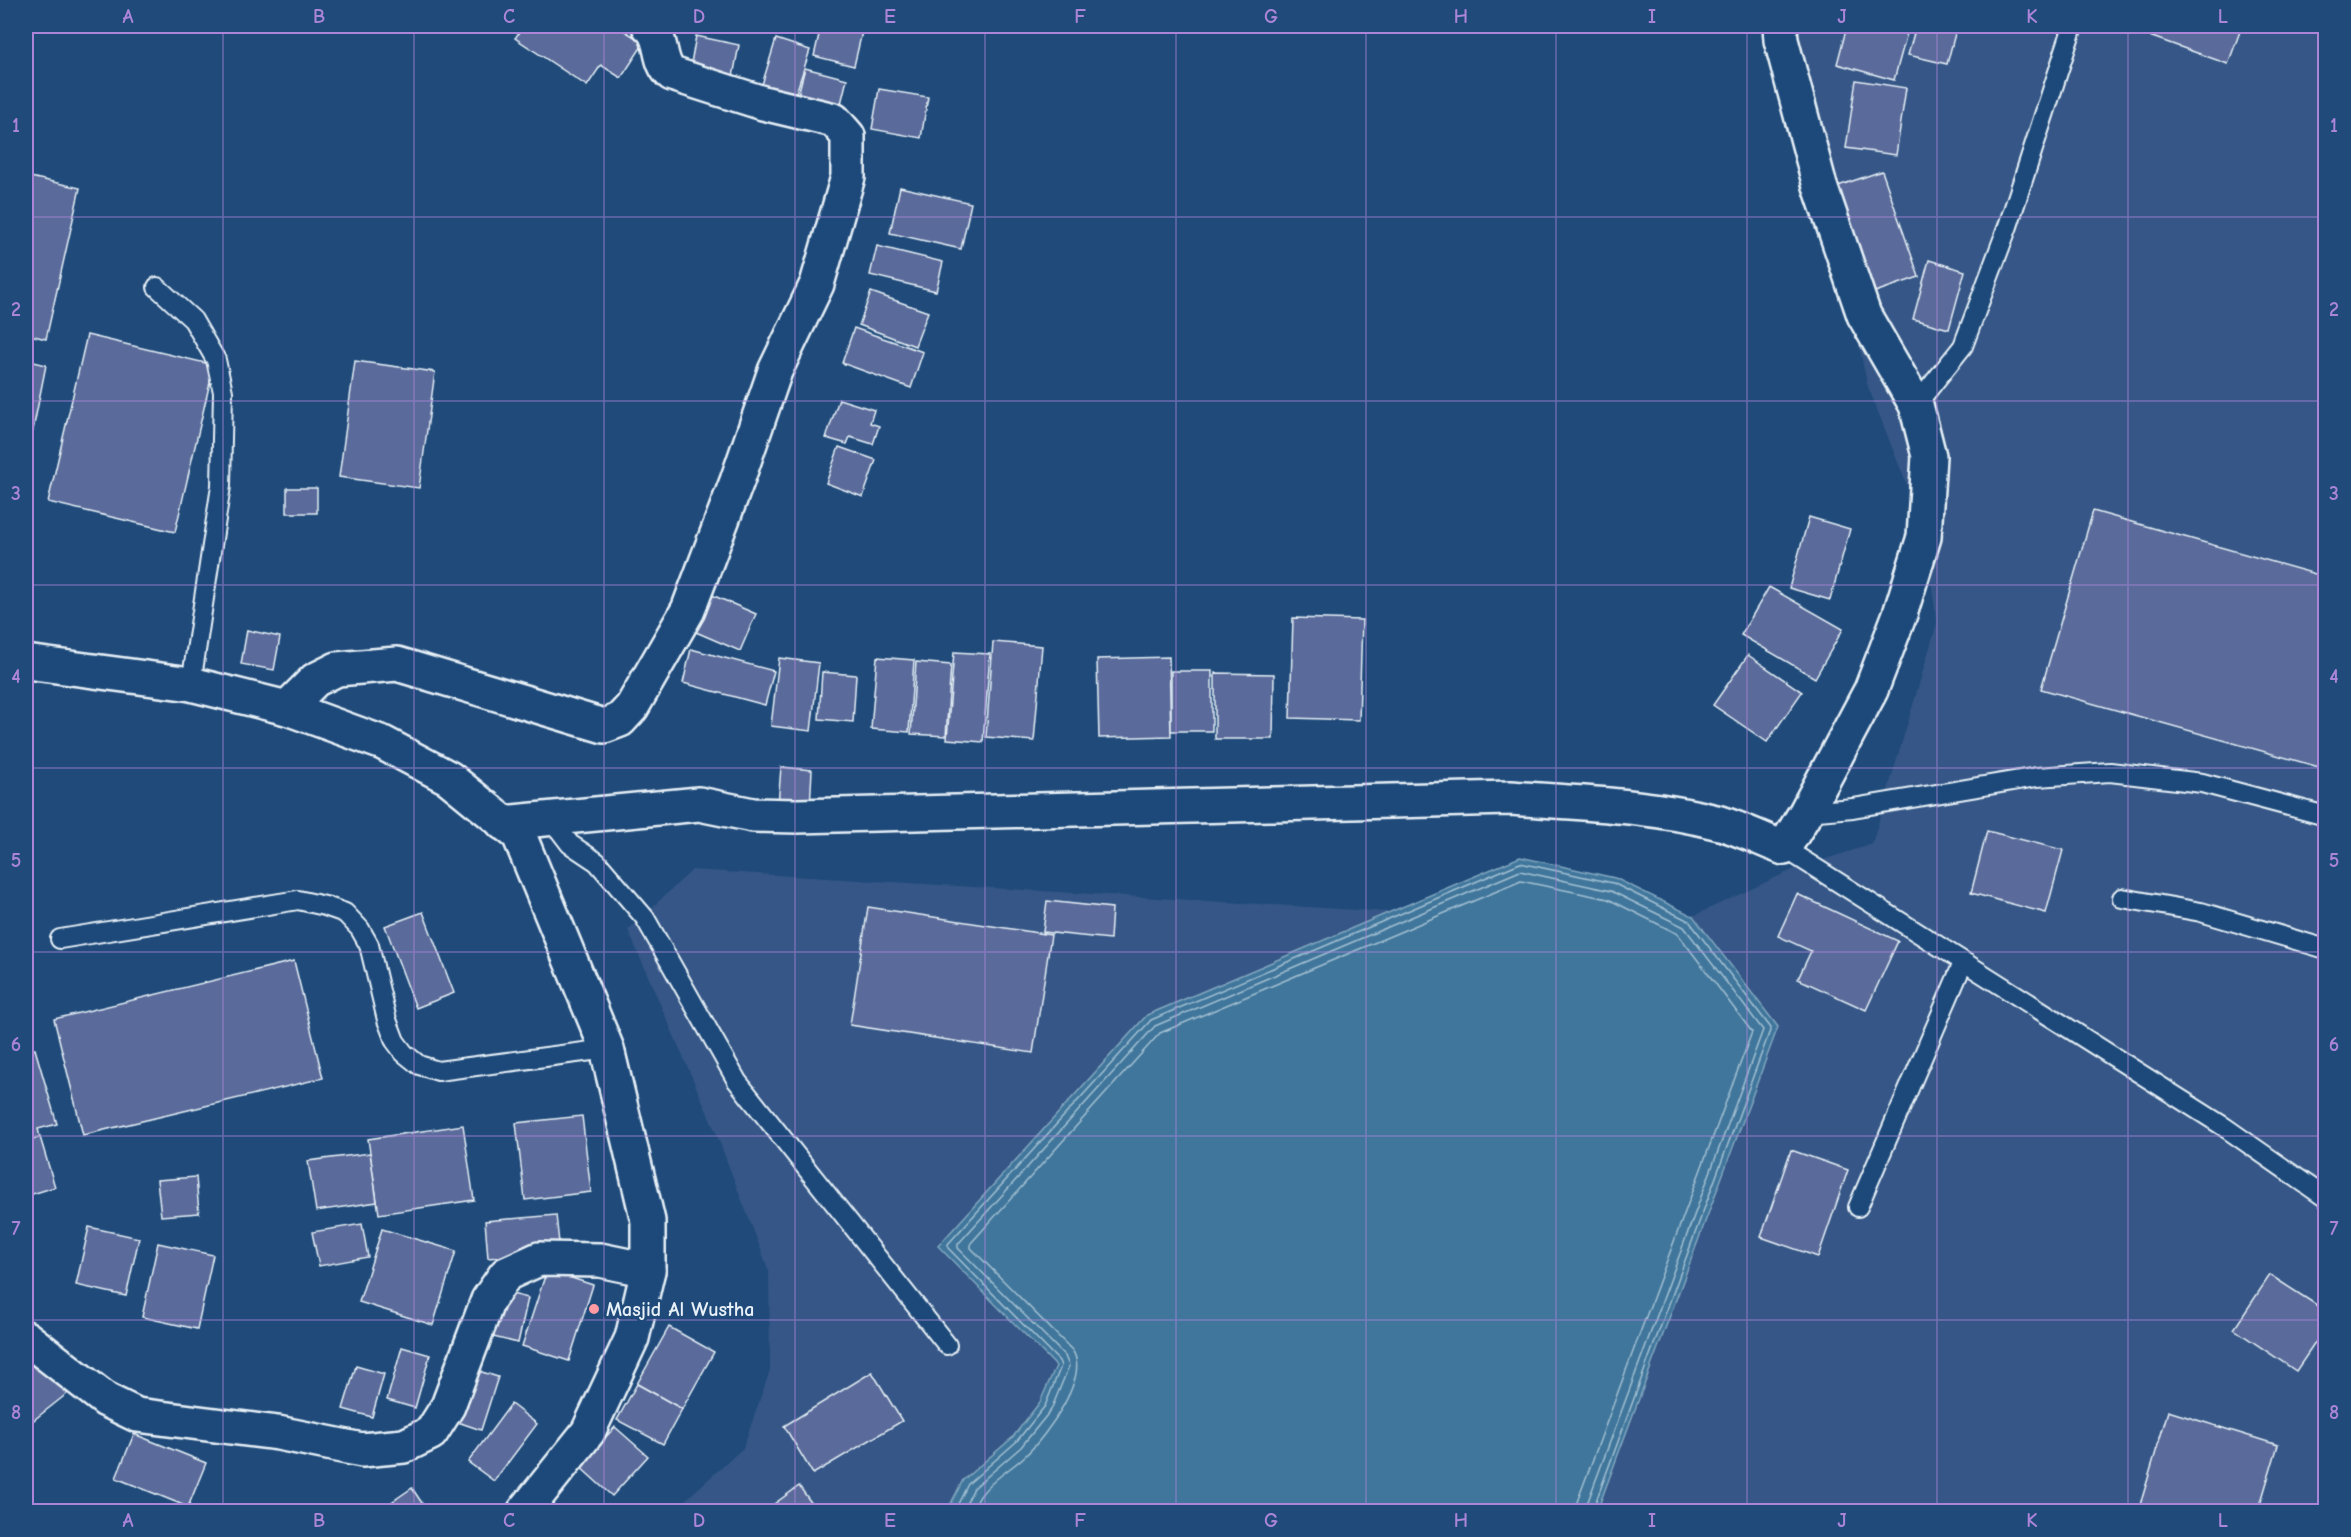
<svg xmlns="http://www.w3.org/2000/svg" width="2351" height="1537" font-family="'Comic Neue',sans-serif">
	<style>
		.built { fill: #355786 }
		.water { fill: #3f769b; stroke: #83a7c0; stroke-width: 1.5 }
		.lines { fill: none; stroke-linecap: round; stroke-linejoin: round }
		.shore { stroke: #a4c0d3; stroke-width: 1.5 }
		.building { fill: #5a6b9a; stroke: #e8f1f8; stroke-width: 1.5 }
		.lane-casing { stroke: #e8f1f8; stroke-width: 22 }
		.street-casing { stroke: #e8f1f8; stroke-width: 38 }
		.lane { stroke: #1f4a7a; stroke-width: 18 }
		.street { stroke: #1f4a7a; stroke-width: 33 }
		.grid { fill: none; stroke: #ac85d9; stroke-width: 1.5; stroke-opacity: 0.55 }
		.poi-dot { fill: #ff9aa2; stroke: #1f4a7a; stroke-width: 2 }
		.labels { text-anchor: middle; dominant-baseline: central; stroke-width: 6; stroke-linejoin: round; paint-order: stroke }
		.poi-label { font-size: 20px; font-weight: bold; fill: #e8f1f8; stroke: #1f4a7a; text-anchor: start }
		.neatline { fill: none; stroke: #ac85d9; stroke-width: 2 }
		.grid-label { font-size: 20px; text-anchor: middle; font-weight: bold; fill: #ac85d9 }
	</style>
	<rect width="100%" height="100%" fill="#1f4a7a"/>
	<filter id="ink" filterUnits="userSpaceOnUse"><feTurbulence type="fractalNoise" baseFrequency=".0167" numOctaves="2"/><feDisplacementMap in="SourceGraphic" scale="12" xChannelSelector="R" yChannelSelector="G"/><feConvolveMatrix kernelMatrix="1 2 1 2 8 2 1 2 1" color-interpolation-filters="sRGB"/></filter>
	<g filter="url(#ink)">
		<!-- built -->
		<g class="built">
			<polygon points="1797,26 2325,26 2325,1511 1597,1512 1778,1028 1693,916 1792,870 1872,844 1937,623 1923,526 1867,384 1797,44"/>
			<polygon points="692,870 1390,912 1147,1015 938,1247 1056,1366 1040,1402 1012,1438 963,1480 947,1512 673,1511 743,1448 770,1370 769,1271 714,1128 628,930"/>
		</g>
		<!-- water -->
		<polygon class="water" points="1520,857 1615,878 1693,916 1778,1027 1597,1511 947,1511 963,1480 1012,1438 1040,1402 1056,1366 938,1246 1147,1015"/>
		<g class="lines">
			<!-- shore -->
			<g class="shore">
				<polyline points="954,1512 968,1484 1016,1442 1045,1406 1061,1366 1059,1361 948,1248 948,1244 1151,1020 1520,863 1613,883 1689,921 1771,1028 1592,1512"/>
				<polyline points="962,1512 974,1488 1021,1447 1051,1410 1069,1366 1065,1356 958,1248 958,1244 1155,1026 1520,871 1611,891 1684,927 1763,1030 1584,1512"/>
				<path d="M972,1512c3,-6 5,-12 9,-17 11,-16 32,-27 45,-40 20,-19 65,-79 46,-105l-101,-102v-5l189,-210 361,-152 87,18 70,35 74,98 -175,470 -2,10"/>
			</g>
		</g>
		<!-- building -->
		<g class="building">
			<polygon points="524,26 617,26 644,43 621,78 601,65 587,86 515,38"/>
			<polygon points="753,26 781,26 779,34"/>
			<polygon points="821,26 833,26 862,32 854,66 814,56"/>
			<polygon points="1847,26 1909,26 1894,80 1837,64"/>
			<polygon points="1916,26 1957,26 1947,64 1908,55"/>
			<polygon points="2128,26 2242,26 2228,64 2127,28"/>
			<polygon points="696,36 739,45 732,82 689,74"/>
			<polygon points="776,39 810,50 794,99 761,88"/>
			<polygon points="805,68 847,79 838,116 795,106"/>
			<polygon points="1856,80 1906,88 1896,155 1846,148"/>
			<polygon points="879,89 928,97 921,138 872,129"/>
			<polygon points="1882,171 1919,277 1875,292 1838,186"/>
			<polygon points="26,176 80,188 46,339 26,334"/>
			<polygon points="900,187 971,203 961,249 890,233"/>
			<polygon points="877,246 943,262 936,291 870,275"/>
			<polygon points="1929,260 1965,271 1949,329 1913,319"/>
			<polygon points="871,292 928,312 915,346 859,325"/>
			<polygon points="854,328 923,352 911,388 842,363"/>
			<polygon points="87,335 214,365 175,532 48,502"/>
			<polygon points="26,360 46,365 26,465"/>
			<polygon points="355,361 435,372 419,488 339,477"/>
			<polygon points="839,399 874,410 870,423 879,426 873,444 850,437 847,444 826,438"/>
			<polygon points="839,447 876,460 863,497 826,483"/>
			<rect x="287" y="488" width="30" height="25"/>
			<polygon points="2093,511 2326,577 2326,769 2041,689"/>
			<polygon points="1809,517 1850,529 1830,600 1789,588"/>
			<polygon points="1769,587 1843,629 1815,678 1741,635"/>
			<polygon points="705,592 756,614 740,651 689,629"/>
			<polygon points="1293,618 1362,620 1359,720 1290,718"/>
			<polygon points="247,630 280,637 274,670 241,664"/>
			<polygon points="993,642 1042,646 1034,741 986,737"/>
			<polygon points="691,649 774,671 765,705 683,683"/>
			<polygon points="954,652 990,654 983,742 947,739"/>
			<polygon points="1748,655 1802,692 1767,742 1713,705"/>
			<polygon points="877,657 914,660 909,732 871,729"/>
			<polygon points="1169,657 1171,736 1099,738 1097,659"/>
			<polygon points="779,658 819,663 811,731 771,726"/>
			<polygon points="916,662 951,665 946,736 911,734"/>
			<rect x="1171" y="671" width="41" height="60"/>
			<polygon points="822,672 856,675 853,722 819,719"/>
			<polygon points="1215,673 1274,674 1273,739 1215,739"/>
			<polygon points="781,767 812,770 810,808 778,805"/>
			<polygon points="1987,831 2063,850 2046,913 1971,893"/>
			<polygon points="1797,894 1898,941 1866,1010 1798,979 1811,951 1778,936"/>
			<polygon points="1047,901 1112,908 1110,939 1043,932"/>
			<polygon points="868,907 1051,935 1033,1053 850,1025"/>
			<polygon points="423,912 454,993 416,1008 385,926"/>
			<polygon points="294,961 323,1078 83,1135 54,1019"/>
			<polygon points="35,1049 57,1124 38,1129 40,1137 26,1142 26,1052"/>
			<polygon points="582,1116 591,1192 525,1200 516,1123"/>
			<polygon points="463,1125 474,1200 379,1214 368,1139"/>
			<polygon points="40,1137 55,1187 26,1196 26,1142"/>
			<polygon points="1791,1150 1848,1170 1818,1257 1761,1237"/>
			<polygon points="370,1153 377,1202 316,1211 308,1161"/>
			<polygon points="196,1177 199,1213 161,1216 157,1180"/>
			<polygon points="556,1215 560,1252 488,1258 485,1221"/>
			<polygon points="362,1224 368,1257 319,1266 312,1232"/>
			<polygon points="89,1227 139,1238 126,1296 76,1285"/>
			<polygon points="382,1229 456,1251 433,1325 359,1302"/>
			<polygon points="158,1243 213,1255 197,1329 142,1317"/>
			<polygon points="547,1270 593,1285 569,1361 522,1346"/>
			<polygon points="2270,1275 2326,1311 2326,1327 2296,1371 2234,1329"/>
			<polygon points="496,1290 528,1298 518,1343 485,1335"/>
			<polygon points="669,1327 714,1352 682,1409 637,1384"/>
			<polygon points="402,1347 430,1355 415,1408 387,1400"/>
			<polygon points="39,1359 68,1393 30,1423 26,1418 26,1370"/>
			<polygon points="356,1366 384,1374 372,1417 343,1409"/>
			<polygon points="469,1368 498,1377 481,1430 452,1420"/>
			<polygon points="872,1372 902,1421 813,1474 784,1426"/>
			<polygon points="637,1384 682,1409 663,1444 617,1420"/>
			<polygon points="511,1404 537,1424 494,1481 468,1462"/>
			<polygon points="2168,1411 2278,1445 2258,1512 2138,1512"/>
			<polygon points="615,1427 648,1456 612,1496 579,1466"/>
			<polygon points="134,1434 206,1463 188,1507 116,1478"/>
			<polygon points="799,1486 818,1512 763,1512"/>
			<polygon points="412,1488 428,1512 377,1512"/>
		</g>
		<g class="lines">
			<!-- lane casing -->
			<g class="lane-casing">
				<g id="lane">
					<polyline points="157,287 193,320 216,360 223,392 221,486 191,684"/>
					<polyline points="1916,405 1963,346 2008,226 2073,26"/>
					<polyline points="1806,812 1853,808 2037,777 2110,772 2202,783 2326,816"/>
					<polyline points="551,819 570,844 597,862 645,918 737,1081 947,1345"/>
					<polyline points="1784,848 2223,1126 2326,1198"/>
					<polyline points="2122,898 2201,912 2326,949"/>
					<polyline points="60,939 298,900 325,906 345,913 360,929 369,945 387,1020 395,1041 404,1053 419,1065 438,1071 607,1049"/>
					<polyline points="1858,1207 1963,963"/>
				</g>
			</g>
			<!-- street casing -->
			<g class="street-casing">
				<g id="street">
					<polyline points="26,662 191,684 287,708 383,743 449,778 519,835 607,1049 648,1221 648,1270 632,1338 588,1432 524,1512"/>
					<path d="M287,708l28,-28 22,-11 60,-5 207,62 16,-6 12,-13 56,-97 49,-129 38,-110 42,-87 31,-107v-41l-14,-16 -71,-17 -91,-29c-15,-11 -8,-37 -23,-48"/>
					<path d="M503,823l196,-19 54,11 44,1 713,-18c70,5 141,7 210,25 21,6 43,17 64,25l22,-36 65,-122 29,-76 24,-77 5,-81 -13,-51 -52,-90 -44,-129 -39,-146 -1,-14"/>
					<polyline points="26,1338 106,1400 137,1415 278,1433 362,1450 404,1446 431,1433 448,1406 488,1300 506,1274 539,1259 600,1260 648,1270"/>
				</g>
			</g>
			<!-- lane -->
			<use href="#lane" class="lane"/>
			<!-- street -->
			<use href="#street" class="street"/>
		</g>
	</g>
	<!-- grid -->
	<path class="grid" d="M223,26v1486M414,26v1486M604,26v1486M795,26v1486M985,26v1486M1176,26v1486M1366,26v1486M1556,26v1486M1747,26v1486M1937,26v1486M2128,26v1486M26,217h2300M26,401h2300M26,585h2300M26,768h2300M26,952h2300M26,1136h2300M26,1320h2300"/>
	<!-- markers -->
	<circle class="poi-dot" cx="594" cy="1309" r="6"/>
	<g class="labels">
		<!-- poi labels -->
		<g class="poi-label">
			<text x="606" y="1309">Masjid Al Wustha</text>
		</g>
	</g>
	<!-- margin -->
	<rect width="2351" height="1537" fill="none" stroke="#1f4a7a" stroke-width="66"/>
	<rect x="33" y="33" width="2285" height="1471" class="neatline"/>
	<g class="grid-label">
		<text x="128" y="23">A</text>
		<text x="319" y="23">B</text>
		<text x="509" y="23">C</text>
		<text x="699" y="23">D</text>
		<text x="890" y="23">E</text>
		<text x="1080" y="23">F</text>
		<text x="1271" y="23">G</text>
		<text x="1461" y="23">H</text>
		<text x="1652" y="23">I</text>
		<text x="1842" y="23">J</text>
		<text x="2032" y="23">K</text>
		<text x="2223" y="23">L</text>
		<text x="16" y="132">1</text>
		<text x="2334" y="132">1</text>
		<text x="16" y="316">2</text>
		<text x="2334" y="316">2</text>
		<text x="16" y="500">3</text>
		<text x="2334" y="500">3</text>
		<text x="16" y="683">4</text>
		<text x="2334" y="683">4</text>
		<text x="16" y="867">5</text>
		<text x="2334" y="867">5</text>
		<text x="16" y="1051">6</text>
		<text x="2334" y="1051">6</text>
		<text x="16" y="1235">7</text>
		<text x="2334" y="1235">7</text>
		<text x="16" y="1419">8</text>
		<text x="2334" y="1419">8</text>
		<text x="128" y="1527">A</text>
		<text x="319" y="1527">B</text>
		<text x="509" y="1527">C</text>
		<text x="699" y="1527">D</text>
		<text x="890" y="1527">E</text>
		<text x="1080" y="1527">F</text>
		<text x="1271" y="1527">G</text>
		<text x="1461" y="1527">H</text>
		<text x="1652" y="1527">I</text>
		<text x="1842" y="1527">J</text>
		<text x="2032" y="1527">K</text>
		<text x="2223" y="1527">L</text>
	</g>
</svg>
